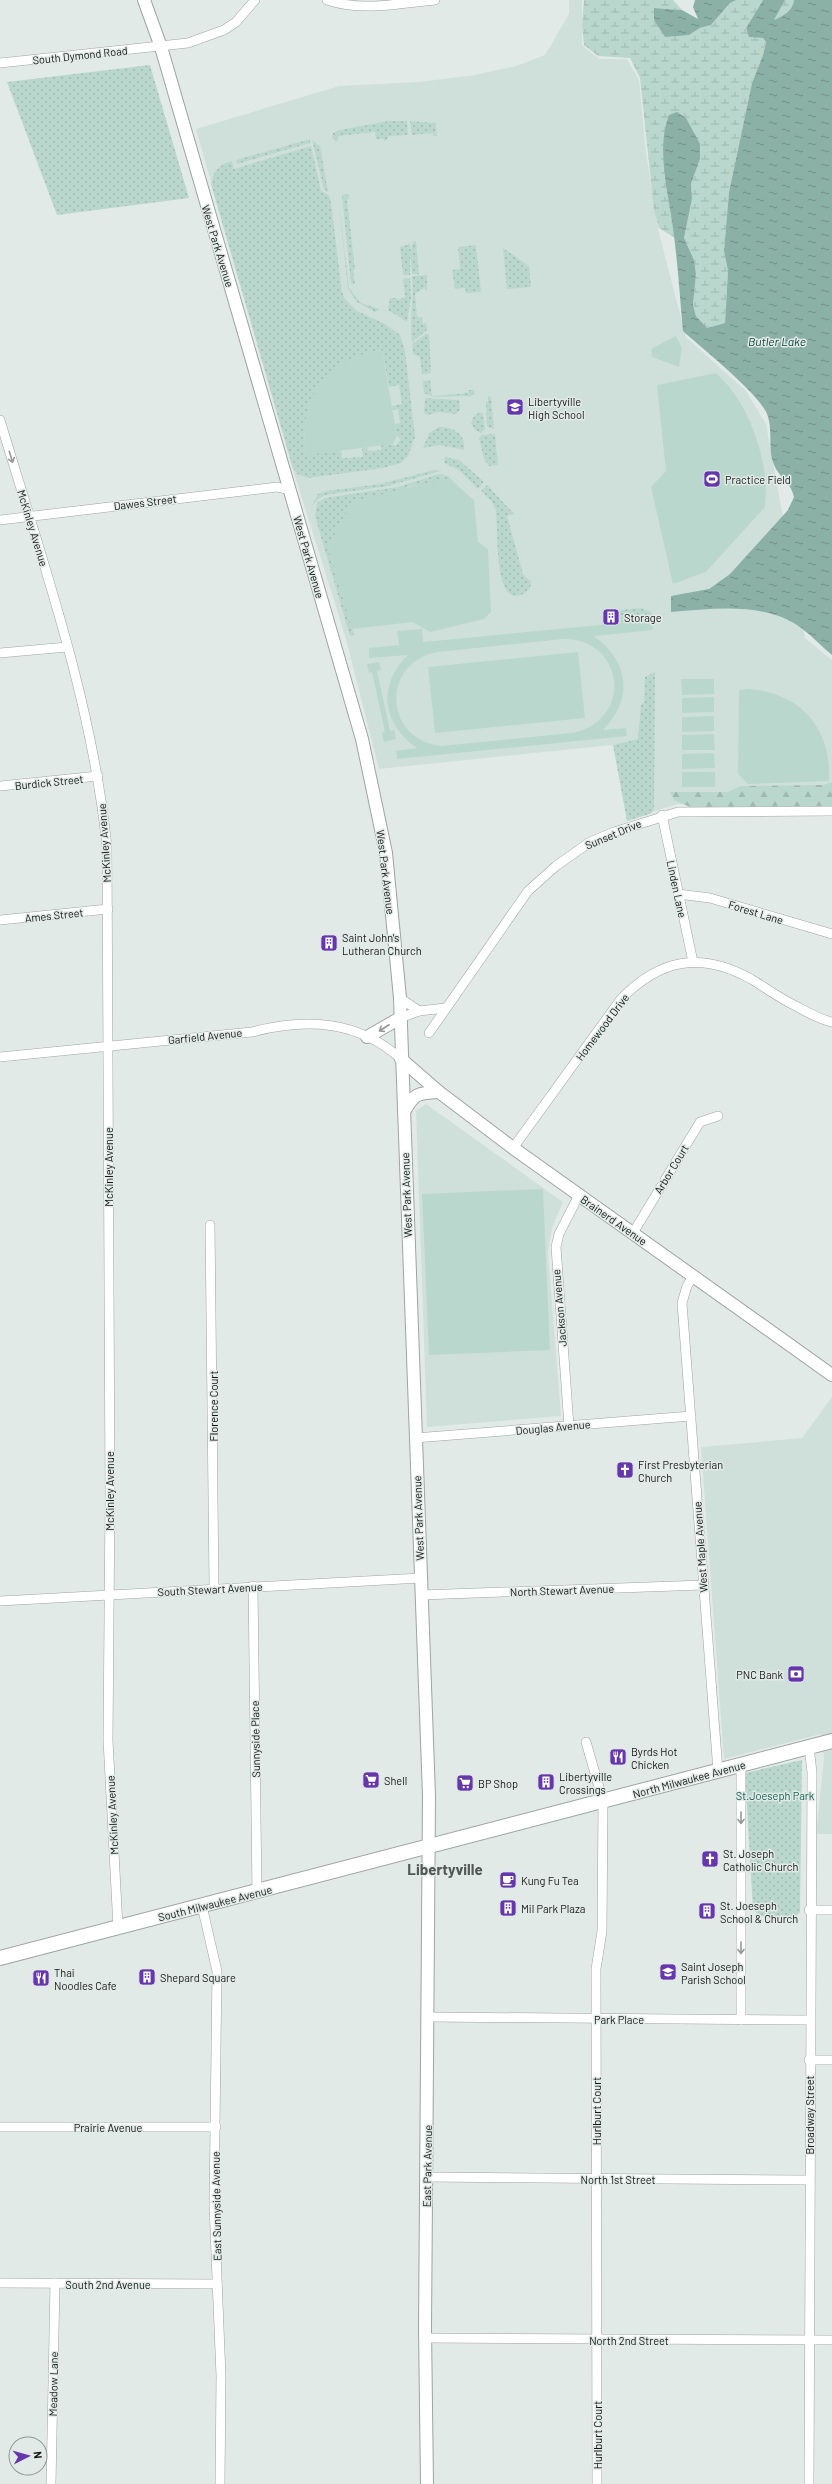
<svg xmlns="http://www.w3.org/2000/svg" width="832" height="2484" font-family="Barlow,sans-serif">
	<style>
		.built { fill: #cfe0db }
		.green { fill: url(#green-dots); fill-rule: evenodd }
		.forest { fill: url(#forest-firs) }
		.wetland { fill: url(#wetland-marsh) }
		.pitch { fill: #bad7ce; fill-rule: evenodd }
		.water { fill: url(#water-ripples) }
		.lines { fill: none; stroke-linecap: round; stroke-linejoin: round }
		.street-casing { stroke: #9da4a2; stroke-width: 10 }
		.secondary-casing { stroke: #9da4a2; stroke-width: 14 }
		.primary-casing { stroke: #9da4a2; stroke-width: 16 }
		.street { stroke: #fff; stroke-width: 9 }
		.secondary { stroke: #fff; stroke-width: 12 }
		.primary { stroke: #fff; stroke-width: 14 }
		.oneway { stroke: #969797 }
		.labels { text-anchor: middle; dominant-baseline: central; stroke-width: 3; stroke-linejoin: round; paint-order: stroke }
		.street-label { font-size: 11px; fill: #151817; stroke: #e2eae8 }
		.poi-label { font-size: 11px; fill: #151817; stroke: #e2eae8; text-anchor: start }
		.park-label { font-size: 11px; fill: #176051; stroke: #e2eae8 }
		.water-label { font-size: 12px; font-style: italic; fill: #0c4439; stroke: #e2eae8 }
		.district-label { font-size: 15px; font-weight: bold; fill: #4f5654; stroke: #e2eae8 }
	</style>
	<defs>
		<pattern id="green-dots" width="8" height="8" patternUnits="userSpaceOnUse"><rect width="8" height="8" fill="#bad7ce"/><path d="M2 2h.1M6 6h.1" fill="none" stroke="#9fb8b0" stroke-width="1.8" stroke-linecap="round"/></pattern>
		<pattern id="forest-firs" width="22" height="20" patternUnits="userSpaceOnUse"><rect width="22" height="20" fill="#bad7ce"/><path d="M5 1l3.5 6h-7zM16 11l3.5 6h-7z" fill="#9fb8b0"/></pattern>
		<pattern id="wetland-marsh" width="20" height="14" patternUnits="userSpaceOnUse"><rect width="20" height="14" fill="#bad7ce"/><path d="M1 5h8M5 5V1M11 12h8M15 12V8" fill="none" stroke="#9fb8b0"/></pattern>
		<pattern id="water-ripples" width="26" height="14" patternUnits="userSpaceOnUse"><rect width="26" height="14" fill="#8bb1a7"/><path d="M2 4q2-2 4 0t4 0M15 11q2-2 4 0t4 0" fill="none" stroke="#708f87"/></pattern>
	</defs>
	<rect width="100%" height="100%" fill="#e2eae8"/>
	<!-- built -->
	<g class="built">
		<polygon points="569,0 582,0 582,45 599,59 627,59 639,80 646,153 659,233 686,337 746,391 766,424 805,638 832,660 832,807 677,804 646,814 612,745 379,769 346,639 290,460 196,129 339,86 419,82 475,75 516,66 545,55 569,14"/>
		<polygon points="426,1104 563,1202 552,1228 548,1252 561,1416 427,1427 416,1111"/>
		<polygon points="832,1397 832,1834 816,1834 824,1758 821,1734 724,1759 701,1447 802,1438"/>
	</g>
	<!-- green -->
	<g class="green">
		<polygon points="150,65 189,198 57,215 7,82"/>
		<polygon points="388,121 407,121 408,135 389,136 385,142 384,139 376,139 375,132 338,136 337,142 332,138 333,133 340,130"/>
		<polygon points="410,121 436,123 437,136 433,136 433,133 412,135"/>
		<polygon points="310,139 310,143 237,164 236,160"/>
		<polygon points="312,140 320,146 328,192 324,189"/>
		<path d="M311,146l10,45 8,4 2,8 11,89 3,7 12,12 28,13 15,11 5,16 10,86 -7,19 -7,7 -18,5 -75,10 -11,-4 -4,-6 -82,-284c3,-14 8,-19 21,-23l2,8zM382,350l7,37 10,-2 3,19 -10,2 1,4 5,-1 2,14 -5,1 2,12 4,3 -5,6h-15v5l-13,1 -1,-4 -5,1 1,9 -21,1 -1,-8 -35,5c-8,-55 20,-97 76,-105z"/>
		<polygon points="349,194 349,199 347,199 355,270 353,270 355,284 351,284 342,195"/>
		<polygon points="338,195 349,288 361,303 380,309 375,312 357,302 348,289"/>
		<polygon points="416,241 419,274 412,274 410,251 413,242"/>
		<polygon points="410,244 410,275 403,275 400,247"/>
		<polygon points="476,245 481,292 466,293 465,288 455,289 452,270 460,269 458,247"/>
		<polygon points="503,248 529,266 531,287 507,289"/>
		<path d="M427,275v15l-3,-2 -9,6 2,22 5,2 1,6 3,-1 1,7 -15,12c-3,-22 2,-43 0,-66z"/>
		<polygon points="410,278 411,298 407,322 388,310 390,298 397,298 398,300 405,297 403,279"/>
		<polygon points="426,334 429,334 431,373 422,374 420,357 413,354 412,344"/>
		<polygon points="430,380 432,396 469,393 468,390 474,390 474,394 471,396 433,397 424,393 423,381"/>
		<polygon points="488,396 491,397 494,429 487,427 486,402 488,402"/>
		<polygon points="425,398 459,400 460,410 456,414 439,412 427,415 424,413"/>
		<polygon points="480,412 483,414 485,429 481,433 475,430 471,423 474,416"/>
		<path d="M439,427c14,-1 28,8 25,23l-25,-5 -16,3 6,-15z"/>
		<polygon points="495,434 498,465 489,466 484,459 479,438 482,435"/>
		<polygon points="445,457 459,460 484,482 478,489 459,470 444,463"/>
		<polygon points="434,470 441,471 388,486 325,495 318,499 311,507 318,494 327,491 380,484"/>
		<polygon points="439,474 448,476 470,497 450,480 410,486 395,493 353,501 328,547 354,635 350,636 315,516 317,503 325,498 398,487"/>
		<path d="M487,485l27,29 -7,2 16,58 8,8c0,6 -3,9 -8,12 -32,15 -23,-71 -28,-86 -2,-7 -9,-12 -14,-17z"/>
		<polygon points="641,608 651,612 655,620 621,622 620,610"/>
		<polygon points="655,672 654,807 652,813 627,821 613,745 638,739 641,705 644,702 645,677"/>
		<polygon points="802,1760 800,1912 795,1917 760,1916 753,1910 745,1773"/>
	</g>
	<!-- forest -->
	<polygon class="forest" points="832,782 832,806 690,807 674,800 670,792 728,792 740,786 823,785"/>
	<!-- wetland -->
	<g class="wetland">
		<polygon points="584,0 673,0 682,10 654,8 689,35 700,28 711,25 730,3 736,0 763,0 746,28 749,36 763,38 766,41 763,55 752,83 729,192 724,251 728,271 725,323 707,328 696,316 693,305 696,274 694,260 684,238 692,199 691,184 700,159 664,160 675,238 659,228 654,210 640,78 630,58 598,56 584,45 582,26"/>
		<path d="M785,0h9c-1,12 -11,16 -21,21z"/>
	</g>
	<!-- pitch -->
	<g class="pitch">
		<polygon points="676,336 682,348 679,367 652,357 651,349"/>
		<path d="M382,350l15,86 -4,8 -87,11c-8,-56 18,-96 76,-105z"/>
		<path d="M716,373c34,30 54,89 49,134l-59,65 -33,12 -22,-97 15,-16 -9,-86z"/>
		<path d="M445,479l5,1 24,20 4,42 10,7 3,63 -7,7 -54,13 -17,-10 -61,7 -24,-82 25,-46c31,-6 60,-16 92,-22z"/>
		<path d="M652,620l1,10 -59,6c35,25 40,63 9,94l23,-2 1,8 -230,23 -1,-8 21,-3c-35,-24 -40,-63 -9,-93l-39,3v-10l30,-3 -2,-14 25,-2 1,13zM563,639c62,-1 71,82 9,94l-131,13c-58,-7 -60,-84 -3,-94z"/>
		<polygon points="578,652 585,718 435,733 428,667"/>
		<polygon points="379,662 381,670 377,671 390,731 394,730 396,739 384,742 382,733 385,732 372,672 369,673 367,664"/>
		<polygon points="681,679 714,679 714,694 682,695"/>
		<path d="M748,689c53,3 84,40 81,92l-81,3 -10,-10 1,-84z"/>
		<polygon points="714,697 714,712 682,713 682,698"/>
		<polygon points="714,716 714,731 682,732 682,717"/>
		<polygon points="714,734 715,750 682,750 682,735"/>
		<polygon points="714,753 715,768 682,769 682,754"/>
		<rect x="682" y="772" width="33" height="15"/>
		<polygon points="543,1189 550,1350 429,1355 422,1194"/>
	</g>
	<!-- water -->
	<g class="water">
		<polygon points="695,0 736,0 730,3 711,25 700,28 689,35 665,37 654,20 654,8 682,10 698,19 693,7"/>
		<path d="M763,0h22l-11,20c9,-4 19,-9 20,-20h38v655c-12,-10 -23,-22 -35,-30 -37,-23 -84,-16 -126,-13v-16l38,-7 21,-15 58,-64 6,-13c-4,-18 -17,-19 -22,-38 -3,-13 0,-29 -4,-42 -4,-20 -68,-70 -85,-86 -3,-32 -5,-64 -9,-95 -4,-38 -19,-85 -5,-121l8,-3 9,6 14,26v15l-9,25 1,15 -8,39 10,22 2,14 -3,31 3,11 11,12 18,-5 3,-52 -4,-20 5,-59 23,-109 11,-28 3,-13 -3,-4 -14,-1 -3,-9z"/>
	</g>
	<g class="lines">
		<!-- street casing -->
		<g class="street-casing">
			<g id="street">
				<path d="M327,0c35,12 73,3 108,0"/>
				<polyline points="0,63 188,43 224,30 236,22 255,0"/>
				<path d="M0,420c42,140 92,281 107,427l3,650 -2,243 10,187"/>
				<polyline points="0,520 277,487 289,490"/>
				<polyline points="0,653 67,647"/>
				<polyline points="0,786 98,776"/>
				<polyline points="662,815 693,962"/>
				<polyline points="678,894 710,898 832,934"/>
				<polyline points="0,920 108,909"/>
				<polyline points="400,998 419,1011"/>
				<polyline points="400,1018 419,1011 446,1008"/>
				<polyline points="429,1033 528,891 556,866 590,842 614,832 678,812 832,811"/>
				<path d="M0,1057l252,-25c54,-14 106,-12 149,27"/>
				<path d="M513,1148l108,-149c39,-40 80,-48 130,-20 13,8 26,17 39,24 14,7 27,16 42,19"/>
				<polyline points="210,1225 214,1588"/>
				<polyline points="633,1233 700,1122 718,1116"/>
				<polyline points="693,1276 687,1286 682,1303 718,1771"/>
				<polyline points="569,1426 556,1247 559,1234 579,1195"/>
				<polyline points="415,1438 691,1416"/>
				<polyline points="253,1586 257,1893"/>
				<polyline points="421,1595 703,1585"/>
				<polyline points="0,1601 421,1578"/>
				<polyline points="586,1742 603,1801 602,1931 596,1969 597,2484"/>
				<polyline points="809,1747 812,1772 809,2484"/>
				<polyline points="741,1765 741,2020"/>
				<polyline points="202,1906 217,1971 214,2205 221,2376 220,2484"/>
				<polyline points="809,1910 832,1910"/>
				<polyline points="429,2017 809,2020"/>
				<polyline points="809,2060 832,2060"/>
				<polyline points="0,2127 216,2127"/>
				<polyline points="426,2177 809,2180"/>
				<polyline points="0,2283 217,2284"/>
				<polyline points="425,2338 832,2340"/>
				<polyline points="51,2484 55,2283"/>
			</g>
		</g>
		<!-- secondary casing -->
		<g class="secondary-casing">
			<g id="secondary">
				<polyline points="144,0 161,47 362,739 386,853 400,998 429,1796 425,2328 427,2484"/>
				<polyline points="367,1037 400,1018"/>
				<polyline points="401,1059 439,1092 513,1148 832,1375"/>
				<path d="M404,1112c10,-19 14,-19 35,-20"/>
			</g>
		</g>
		<!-- primary casing -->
		<g class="primary-casing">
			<polyline id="primary" points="0,1958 832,1741"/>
		</g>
		<!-- street -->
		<use href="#street" class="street"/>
		<!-- secondary -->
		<use href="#secondary" class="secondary"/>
		<!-- primary -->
		<use href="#primary" class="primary"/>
	</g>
	<!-- one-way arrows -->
	<defs><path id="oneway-shaft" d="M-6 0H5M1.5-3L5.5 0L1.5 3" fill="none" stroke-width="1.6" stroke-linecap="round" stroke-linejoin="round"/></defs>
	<g class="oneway">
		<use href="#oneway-shaft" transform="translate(11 457) rotate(73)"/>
		<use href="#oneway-shaft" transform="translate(384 1028) rotate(147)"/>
		<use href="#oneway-shaft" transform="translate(741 1818) rotate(90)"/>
		<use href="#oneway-shaft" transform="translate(741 1948) rotate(90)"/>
	</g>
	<!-- icons -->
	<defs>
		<g id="school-square" transform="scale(0.9)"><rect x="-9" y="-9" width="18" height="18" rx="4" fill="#6636ad" stroke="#e2eae8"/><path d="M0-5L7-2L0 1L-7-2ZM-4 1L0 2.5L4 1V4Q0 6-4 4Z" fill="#fff"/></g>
		<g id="stadium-square" transform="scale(0.9)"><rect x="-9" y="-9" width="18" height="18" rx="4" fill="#6636ad" stroke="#e2eae8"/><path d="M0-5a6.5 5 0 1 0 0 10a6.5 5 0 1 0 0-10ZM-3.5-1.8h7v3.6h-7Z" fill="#fff"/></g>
		<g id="building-square" transform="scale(0.9)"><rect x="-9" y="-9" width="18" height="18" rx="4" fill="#6636ad" stroke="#e2eae8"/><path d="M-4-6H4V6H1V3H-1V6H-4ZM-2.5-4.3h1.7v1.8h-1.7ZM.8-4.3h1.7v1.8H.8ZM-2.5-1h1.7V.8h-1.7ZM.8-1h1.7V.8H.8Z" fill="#fff"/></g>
		<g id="church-square" transform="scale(0.9)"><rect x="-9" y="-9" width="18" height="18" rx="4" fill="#6636ad" stroke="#e2eae8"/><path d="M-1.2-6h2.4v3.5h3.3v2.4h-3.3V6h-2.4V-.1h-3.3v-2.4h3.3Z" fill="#fff"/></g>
		<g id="bank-square" transform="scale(0.9)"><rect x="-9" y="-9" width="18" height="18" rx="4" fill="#6636ad" stroke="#e2eae8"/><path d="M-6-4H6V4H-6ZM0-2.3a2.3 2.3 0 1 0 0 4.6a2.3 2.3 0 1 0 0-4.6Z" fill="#fff"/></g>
		<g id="restaurant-square" transform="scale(0.9)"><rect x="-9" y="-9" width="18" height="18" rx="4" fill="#6636ad" stroke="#e2eae8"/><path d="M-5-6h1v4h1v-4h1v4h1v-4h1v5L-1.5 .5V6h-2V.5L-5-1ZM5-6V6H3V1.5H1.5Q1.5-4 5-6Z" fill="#fff"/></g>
		<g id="supermarket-square" transform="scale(0.9)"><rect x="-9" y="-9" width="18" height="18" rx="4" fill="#6636ad" stroke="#e2eae8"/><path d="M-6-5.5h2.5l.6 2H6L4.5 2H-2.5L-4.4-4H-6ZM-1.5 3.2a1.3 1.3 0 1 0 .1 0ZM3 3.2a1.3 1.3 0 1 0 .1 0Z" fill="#fff"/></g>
		<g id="cafe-square" transform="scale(0.9)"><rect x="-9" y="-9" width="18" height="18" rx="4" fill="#6636ad" stroke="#e2eae8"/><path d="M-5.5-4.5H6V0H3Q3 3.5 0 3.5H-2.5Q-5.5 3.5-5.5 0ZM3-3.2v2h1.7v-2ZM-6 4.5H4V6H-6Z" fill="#fff"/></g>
	</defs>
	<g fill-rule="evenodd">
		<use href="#school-square" x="515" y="407"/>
		<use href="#stadium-square" x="712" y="479"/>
		<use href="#building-square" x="611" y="617"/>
		<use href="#building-square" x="329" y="943"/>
		<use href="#church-square" x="625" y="1470"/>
		<use href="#bank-square" x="796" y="1674"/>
		<use href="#restaurant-square" x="618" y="1757"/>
		<use href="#supermarket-square" x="371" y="1780"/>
		<use href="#building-square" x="546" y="1782"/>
		<use href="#supermarket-square" x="465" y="1783"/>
		<use href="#church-square" x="710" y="1859"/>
		<use href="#cafe-square" x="508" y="1880"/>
		<use href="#building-square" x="508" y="1908"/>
		<use href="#building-square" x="707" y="1911"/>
		<use href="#school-square" x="668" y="1972"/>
		<use href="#building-square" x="147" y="1977"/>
		<use href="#restaurant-square" x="41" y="1978"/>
	</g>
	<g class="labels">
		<!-- street labels -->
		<g class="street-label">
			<text transform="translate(80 55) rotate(-6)">South Dymond Road</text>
			<text transform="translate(218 246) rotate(73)">West Park Avenue</text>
			<text transform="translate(145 502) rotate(-7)">Dawes Street</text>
			<text transform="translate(33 528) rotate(73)">McKinley Avenue</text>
			<text transform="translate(309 557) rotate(74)">West Park Avenue</text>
			<text transform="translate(49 782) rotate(-6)">Burdick Street</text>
			<text transform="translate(613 834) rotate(-23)">Sunset Drive</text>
			<text transform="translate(104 843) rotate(-94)">McKinley Avenue</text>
			<text transform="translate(386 872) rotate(83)">West Park Avenue</text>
			<text transform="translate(677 889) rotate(78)">Linden Lane</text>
			<text transform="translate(756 912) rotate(17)">Forest Lane</text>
			<text transform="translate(54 915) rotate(-6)">Ames Street</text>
			<text transform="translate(602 1027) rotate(-53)">Homewood Drive</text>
			<text transform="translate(205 1036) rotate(-6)">Garfield Avenue</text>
			<text transform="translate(108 1167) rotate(-90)">McKinley Avenue</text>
			<text transform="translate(671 1169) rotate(-59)">Arbor Court</text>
			<text transform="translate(406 1195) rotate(-92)">West Park Avenue</text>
			<text transform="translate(614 1220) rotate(35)">Brainerd Avenue</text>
			<text transform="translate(559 1308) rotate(-95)">Jackson Avenue</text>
			<text transform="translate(213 1406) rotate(-90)">Florence Court</text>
			<text transform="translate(553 1427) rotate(-5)">Douglas Avenue</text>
			<text transform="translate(109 1491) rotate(-90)">McKinley Avenue</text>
			<text transform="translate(418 1518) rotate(-92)">West Park Avenue</text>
			<text transform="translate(700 1547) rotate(-94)">West Maple Avenue</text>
			<text transform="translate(210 1589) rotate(-3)">South Stewart Avenue</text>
			<text transform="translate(562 1590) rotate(-2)">North Stewart Avenue</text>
			<text transform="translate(255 1739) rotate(-91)">Sunnyside Place</text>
			<text transform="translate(689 1779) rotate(-15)">North Milwaukee Avenue</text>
			<text transform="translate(112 1815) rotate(-93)">McKinley Avenue</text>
			<text transform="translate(215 1903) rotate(-14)">South Milwaukee Avenue</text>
			<text x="619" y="2019">Park Place</text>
			<text transform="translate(596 2111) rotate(-90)">Hurlburt Court</text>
			<text transform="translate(809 2115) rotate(-90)">Broadway Street</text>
			<text x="108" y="2127">Prairie Avenue</text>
			<text transform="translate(427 2166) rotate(-89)">East Park Avenue</text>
			<text x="618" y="2179">North 1st Street</text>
			<text transform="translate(216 2206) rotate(-91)">East Sunnyside Avenue</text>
			<text x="108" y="2284">South 2nd Avenue</text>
			<text x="629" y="2340">North 2nd Street</text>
			<text transform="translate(53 2384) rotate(-89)">Meadow Lane</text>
			<text transform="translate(597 2435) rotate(-90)">Hurlburt Court</text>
		</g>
		<!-- poi labels -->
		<g class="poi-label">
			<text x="528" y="401">Libertyville<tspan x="528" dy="13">High School</tspan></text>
			<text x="725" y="479">Practice Field</text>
			<text x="624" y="617">Storage</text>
			<text x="342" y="937">Saint John's<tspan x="342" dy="13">Lutheran Church</tspan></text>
			<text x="638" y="1464">First Presbyterian<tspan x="638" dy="13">Church</tspan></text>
			<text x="783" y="1674" text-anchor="end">PNC Bank</text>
			<text x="631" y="1751">Byrds Hot<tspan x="631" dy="13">Chicken</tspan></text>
			<text x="559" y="1776">Libertyville<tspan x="559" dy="13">Crossings</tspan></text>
			<text x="384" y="1780">Shell</text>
			<text x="478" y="1783">BP Shop</text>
			<text x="723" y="1853">St. Joseph<tspan x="723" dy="13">Catholic Church</tspan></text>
			<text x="521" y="1880">Kung Fu Tea</text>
			<text x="720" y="1905">St. Joeseph<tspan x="720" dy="13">School &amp; Church</tspan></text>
			<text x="521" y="1908">Mil Park Plaza</text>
			<text x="681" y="1966">Saint Joseph<tspan x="681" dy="13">Parish School</tspan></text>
			<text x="54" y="1972">Thai<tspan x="54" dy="13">Noodles Cafe</tspan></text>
			<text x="160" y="1977">Shepard Square</text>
		</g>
		<!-- park labels -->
		<g class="park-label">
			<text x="775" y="1795">St.Joeseph Park</text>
		</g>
		<!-- water labels -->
		<g class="water-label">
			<text x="777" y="341">Butler Lake</text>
		</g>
		<!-- district labels -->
		<g class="district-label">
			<text x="445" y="1869">Libertyville</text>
		</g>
	</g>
	<!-- north arrow -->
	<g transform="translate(28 2456) rotate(84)"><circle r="19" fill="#e2eae8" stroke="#909694"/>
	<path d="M0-3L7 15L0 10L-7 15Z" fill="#6636ad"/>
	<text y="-6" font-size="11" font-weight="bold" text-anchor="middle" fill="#151817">N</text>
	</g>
</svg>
